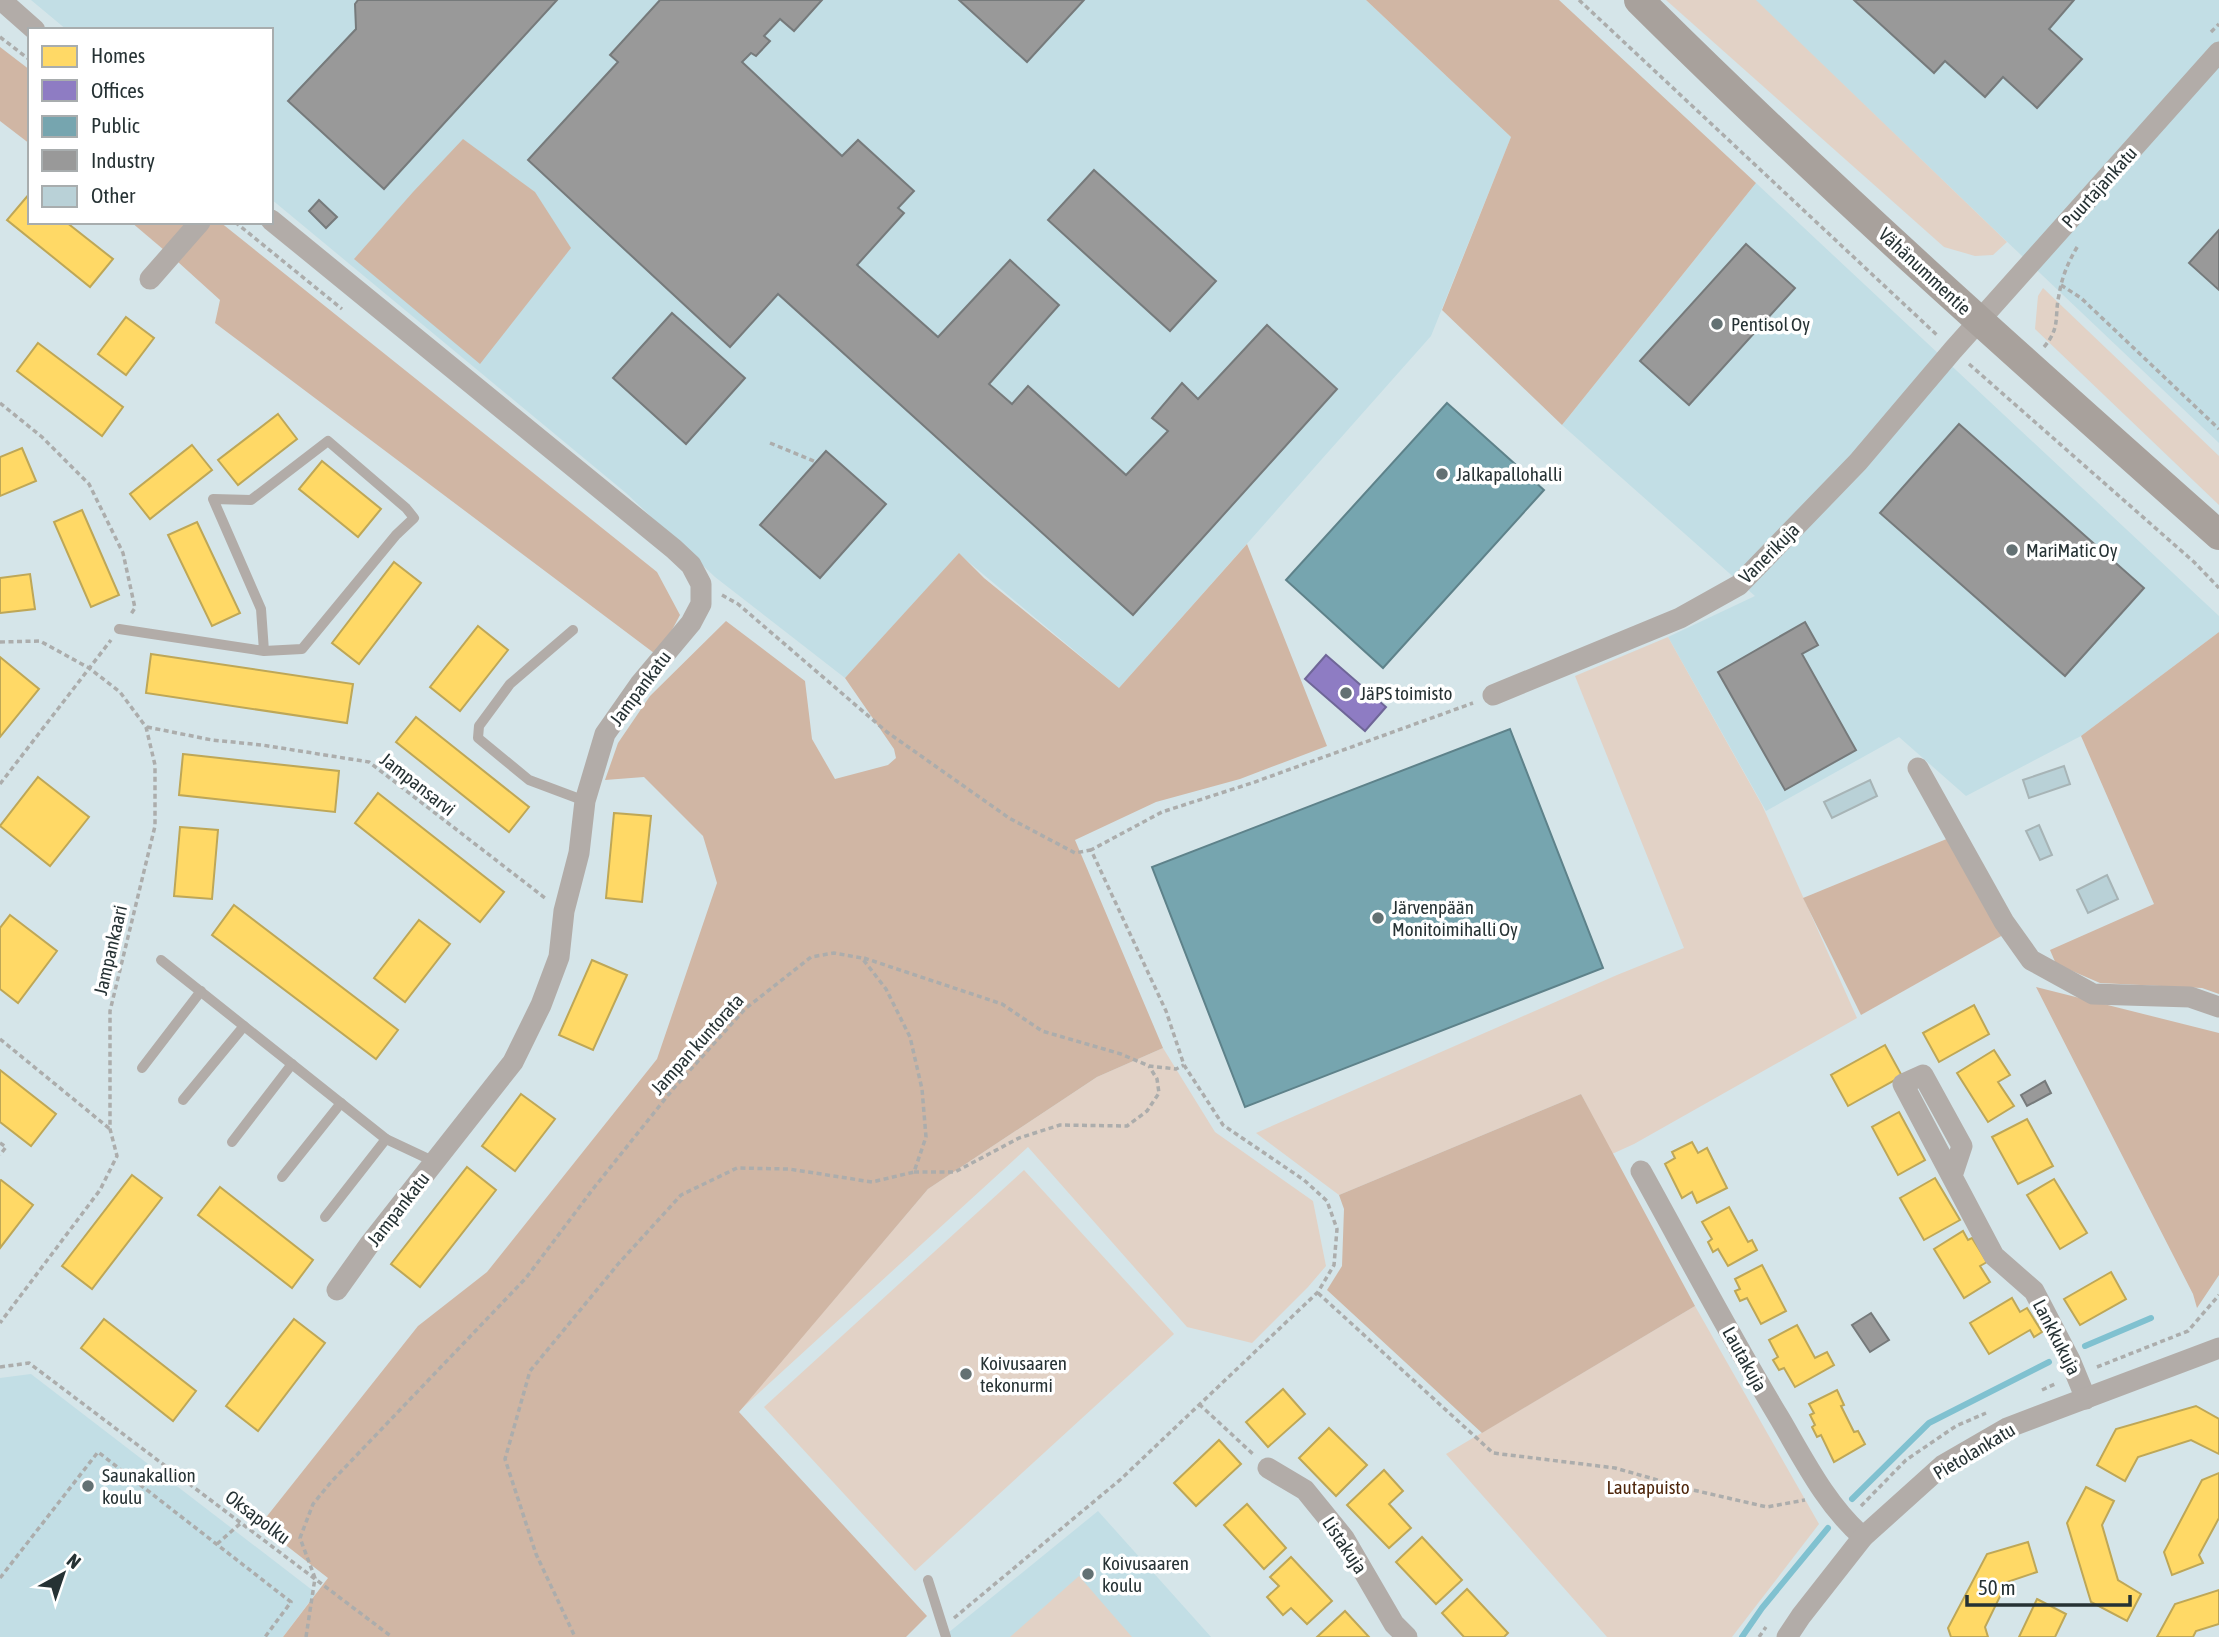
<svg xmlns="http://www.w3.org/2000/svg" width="2219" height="1637" font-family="'Asap Condensed',sans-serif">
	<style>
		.built { fill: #c2dee5 }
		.green { fill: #e2d2c6 }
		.forest { fill: #d0b6a4 }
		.homes { fill: #ffd966; stroke: #bea757; stroke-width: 2 }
		.offices { fill: #8e7cc3; stroke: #6f6698; stroke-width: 2 }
		.public { fill: #76a5af; stroke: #5e828a; stroke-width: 2 }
		.industry { fill: #999; stroke: #767a7b; stroke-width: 2 }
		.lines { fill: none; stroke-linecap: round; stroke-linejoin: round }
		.stream { stroke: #80c1d0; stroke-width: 6 }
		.building { fill: #b9d1d7; stroke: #a7b4b6; stroke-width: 2 }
		.path { stroke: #acadac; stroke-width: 3.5; stroke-dasharray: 5 3.5; stroke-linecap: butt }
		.lane { stroke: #b2aca8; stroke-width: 10 }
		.street { stroke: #b2aca8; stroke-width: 21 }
		.secondary { stroke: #a8a19c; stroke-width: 30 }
		.poi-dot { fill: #637173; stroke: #fff; stroke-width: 2.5 }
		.labels { text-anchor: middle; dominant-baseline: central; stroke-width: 7; stroke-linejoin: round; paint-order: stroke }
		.street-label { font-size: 19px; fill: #263234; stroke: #fff }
		.poi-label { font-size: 19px; fill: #263234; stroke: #fff; text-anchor: start }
		.park-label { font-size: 19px; fill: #4e260b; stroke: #fff }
	</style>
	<rect width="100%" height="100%" fill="#d5e5e9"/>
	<!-- built -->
	<g class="built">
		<polygon points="31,0 1366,0 1511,137 1431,336 1119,688 959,554 845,678 715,577 626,493 271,199 271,30 67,30"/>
		<polygon points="1755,0 2219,0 2219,443 2001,236"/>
		<polygon points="1756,183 2219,616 2219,632 2081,736 1966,796 1899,737 1766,811 1668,637 1755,596 1562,425"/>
		<polygon points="31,1374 316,1593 283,1637 0,1637 0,1378"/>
		<polygon points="1098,1511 1211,1637 943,1637"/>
	</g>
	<!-- green -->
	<g class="green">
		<polygon points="1666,0 1756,0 2007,242 1993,255 1975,256 1944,247"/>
		<polygon points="2043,288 2219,456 2219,505 2035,329 2038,296"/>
		<polygon points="1668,637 1762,805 1857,1018 1634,1144 1612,1154 1581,1094 1339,1195 1256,1133 1617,975 1684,948 1575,676"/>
		<polygon points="1163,1048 1215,1132 1313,1201 1326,1266 1308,1287 1252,1343 1187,1327 1028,1147 738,1412 928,1189 1097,1077"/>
		<polygon points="1024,1170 1174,1334 915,1571 764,1407"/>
		<polygon points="1695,1306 1819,1524 1732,1637 1607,1637 1446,1454"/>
		<polygon points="1079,1576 1132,1637 1010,1637"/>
	</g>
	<!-- forest -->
	<g class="forest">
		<polygon points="1366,0 1559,0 1756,183 1562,425 1442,310 1511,137"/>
		<polygon points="0,47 30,70 30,144 0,121"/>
		<polygon points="463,139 535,192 571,248 480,364 354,259 413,192"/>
		<polygon points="131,222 187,222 164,250"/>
		<polygon points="212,222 220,222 657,572 680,615 672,630 654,653 215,323 220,300 178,262"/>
		<polygon points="1247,544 1327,746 1240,779 1156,802 1075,840 1163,1048 1097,1077 928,1189 739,1412 927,1616 906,1637 283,1637 328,1578 260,1525 418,1326 487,1272 657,1059 717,883 703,836 644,777 605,780 618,743 650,696 726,621 805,681 812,739 835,779 888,765 896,758 894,749 845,678 959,553 984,578 1119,688"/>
		<polygon points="2219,632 2219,994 2202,988 2100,983 2056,964 2050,950 2154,904 2081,736"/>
		<polygon points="1949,838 2003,935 1861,1015 1803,898"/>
		<polygon points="2036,987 2219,1033 2219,1275 2197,1308 2193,1294"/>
		<polygon points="1581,1094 1695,1306 1482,1433 1327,1290 1342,1266 1344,1209 1339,1195"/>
	</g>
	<!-- homes -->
	<g class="homes">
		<polygon points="30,193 30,222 66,222 113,259 90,287 7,220"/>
		<polygon points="126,317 154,338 126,375 98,354"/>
		<polygon points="38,343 123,407 102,436 17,371"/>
		<polygon points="278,414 297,439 238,485 218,460"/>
		<polygon points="192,445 212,470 150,519 130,494"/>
		<polygon points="22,448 36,481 0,496 0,457"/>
		<polygon points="322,461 381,509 358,537 299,489"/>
		<polygon points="82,510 119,595 91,607 54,522"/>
		<polygon points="197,522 240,613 212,626 168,535"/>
		<polygon points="394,562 421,583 359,664 332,643"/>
		<polygon points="30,574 35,609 0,613 0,578"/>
		<polygon points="478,626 508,650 460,711 430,687"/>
		<polygon points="151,654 353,684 347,723 146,693"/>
		<polygon points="0,657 39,689 0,737"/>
		<polygon points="416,717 529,807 509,832 396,742"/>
		<polygon points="183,754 339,771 335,812 179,795"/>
		<polygon points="38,777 89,817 50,866 0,826"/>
		<polygon points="378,793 504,892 480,922 355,823"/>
		<polygon points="614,813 651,816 642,902 606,898"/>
		<polygon points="180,827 218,830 212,899 174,896"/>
		<polygon points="234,905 398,1030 376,1059 212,935"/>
		<polygon points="10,915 57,951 18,1003 0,989 0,928"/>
		<polygon points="419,920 450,944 405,1002 374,978"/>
		<polygon points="592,960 627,975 593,1050 559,1035"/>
		<polygon points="1974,1005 1989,1034 1939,1062 1923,1033"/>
		<polygon points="1885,1045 1902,1076 1848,1106 1831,1075"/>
		<polygon points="1994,1050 2010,1075 1998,1082 2014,1106 1988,1122 1957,1073"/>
		<polygon points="0,1070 56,1114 31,1146 0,1122"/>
		<polygon points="521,1094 555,1119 515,1171 482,1146"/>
		<polygon points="1899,1112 1925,1160 1898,1175 1872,1127"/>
		<polygon points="2027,1119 2053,1166 2018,1184 1992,1137"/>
		<polygon points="1692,1142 1698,1153 1707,1148 1727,1188 1697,1203 1692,1192 1682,1198 1665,1164 1675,1158 1672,1152"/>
		<polygon points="467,1167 496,1190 420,1287 391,1264"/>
		<polygon points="132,1175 162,1198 92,1289 62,1266"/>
		<polygon points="1935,1178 1960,1220 1924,1240 1900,1198"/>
		<polygon points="2054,1179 2087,1233 2060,1249 2027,1195"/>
		<polygon points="1,1180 33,1205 0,1248 0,1181"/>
		<polygon points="220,1187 313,1260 292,1288 198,1215"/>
		<polygon points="1729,1207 1748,1242 1752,1240 1757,1250 1728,1266 1718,1249 1713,1252 1708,1242 1712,1239 1702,1222"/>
		<polygon points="1963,1231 1968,1240 1972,1238 1987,1262 1980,1266 1990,1282 1964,1298 1934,1249"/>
		<polygon points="1762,1265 1786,1311 1761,1324 1747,1298 1740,1301 1735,1291 1740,1289 1735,1279"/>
		<polygon points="2111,1272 2126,1299 2080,1325 2064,1299"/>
		<polygon points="2012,1298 2020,1312 2027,1308 2042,1332 2034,1337 2030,1330 1989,1354 1970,1323"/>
		<polygon points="104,1319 196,1391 173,1421 81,1348"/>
		<polygon points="294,1319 325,1343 258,1431 226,1406"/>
		<polygon points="1797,1325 1815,1358 1827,1352 1834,1365 1795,1387 1784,1368 1779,1370 1773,1360 1778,1357 1769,1340"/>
		<polygon points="1283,1389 1305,1414 1268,1447 1246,1422"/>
		<polygon points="1837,1390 1844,1405 1841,1406 1854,1432 1858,1431 1865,1444 1834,1462 1821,1435 1817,1437 1812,1427 1815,1425 1810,1415 1814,1413 1809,1404"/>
		<polygon points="2196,1406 2219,1419 2219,1454 2191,1440 2138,1457 2125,1481 2097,1465 2116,1429"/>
		<polygon points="1329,1428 1367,1465 1336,1496 1299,1458"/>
		<polygon points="1219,1440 1241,1464 1196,1506 1174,1483"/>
		<polygon points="1384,1470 1403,1491 1389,1504 1411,1528 1389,1548 1347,1505"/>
		<polygon points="2219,1473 2219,1518 2199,1555 2203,1563 2172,1575 2164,1552 2202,1480"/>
		<polygon points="2086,1487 2114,1501 2102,1525 2118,1580 2141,1594 2127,1621 2091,1602 2067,1523"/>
		<polygon points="1247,1504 1286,1548 1264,1569 1224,1525"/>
		<polygon points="1422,1537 1462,1580 1436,1604 1396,1562"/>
		<polygon points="2028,1542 2037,1572 2007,1582 1985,1627 1988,1637 1951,1637 1948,1628 1987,1554"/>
		<polygon points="1291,1557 1332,1601 1307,1624 1291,1608 1283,1615 1267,1597 1279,1586 1270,1577"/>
		<polygon points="1467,1589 1508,1633 1504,1637 1464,1637 1442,1613"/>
		<polygon points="2219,1590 2219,1624 2196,1631 2193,1637 2157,1637 2175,1604"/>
		<polygon points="2037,1599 2066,1614 2055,1637 2019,1637"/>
		<polygon points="1345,1611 1369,1637 1317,1637"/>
	</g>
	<!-- offices -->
	<polygon class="offices" points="1326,655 1386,707 1365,731 1305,679"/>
	<!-- public -->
	<g class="public">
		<polygon points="1447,403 1544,490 1383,668 1286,580"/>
		<polygon points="1510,729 1603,968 1245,1107 1152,867"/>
	</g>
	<!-- industry -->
	<g class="industry">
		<polygon points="358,0 557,0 384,189 288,101 356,29 355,4"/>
		<polygon points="660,0 822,0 794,31 780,19 764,36 770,41 756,56 751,53 742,62 842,156 858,140 914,191 898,208 904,213 857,265 938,337 1010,260 1059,305 989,384 1012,404 1028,386 1126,475 1168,431 1152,418 1182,383 1198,399 1267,325 1337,389 1133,615 778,294 730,347 528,160 618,62 610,55"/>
		<polygon points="959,0 1084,0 1027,62"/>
		<polygon points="1854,0 2074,0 2049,29 2082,59 2037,108 2003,77 1985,97 1945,61 1934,73"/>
		<polygon points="1094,170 1216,281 1170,331 1048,220"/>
		<polygon points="319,200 337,217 326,228 309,211"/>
		<polygon points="2219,230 2219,290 2189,263"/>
		<polygon points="1746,244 1795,288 1689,405 1640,361"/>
		<polygon points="672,313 745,378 686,444 613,378"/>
		<polygon points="1959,424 2144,588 2065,676 1880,513"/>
		<polygon points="826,451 886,504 820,578 760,525"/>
		<polygon points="1805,622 1818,645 1802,654 1856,750 1785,790 1718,672"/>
		<polygon points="2045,1081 2051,1093 2027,1106 2021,1095"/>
		<polygon points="1871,1313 1889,1340 1870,1352 1852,1325"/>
	</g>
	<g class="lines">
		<!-- stream -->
		<g class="stream">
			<polyline points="2085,1346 2151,1318"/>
			<polyline points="1852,1499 1929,1423 2049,1362"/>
			<polyline points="1742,1637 1762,1608 1828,1528"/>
		</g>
	</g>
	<!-- building -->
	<g class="building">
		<polygon points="2064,766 2070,784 2029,798 2023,780"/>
		<polygon points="1870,780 1877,796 1832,818 1824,802"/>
		<polygon points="2039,825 2052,855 2040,860 2026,831"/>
		<polygon points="2107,875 2118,899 2088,913 2077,890"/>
	</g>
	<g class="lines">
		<!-- path -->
		<g class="path">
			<polyline points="1579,0 1938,336"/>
			<polyline points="2211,32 2219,24"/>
			<polyline points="0,37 30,60"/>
			<polyline points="235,222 342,309"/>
			<polyline points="2061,285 2081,298 2219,429"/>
			<path d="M2044,347c17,-20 10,-30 15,-52 3,-19 10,-35 20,-51"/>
			<polyline points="1969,364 2194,562 2219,588"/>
			<polyline points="0,403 42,437 89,484 123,553 135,608 131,614"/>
			<polyline points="770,443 816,462"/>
			<polyline points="722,595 738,604 887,732 1009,818 1075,853 1091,850"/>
			<polyline points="0,642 40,641 89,668 120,692 146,727 155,765 155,826 110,1011 110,1129 117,1156 100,1190 0,1323"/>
			<polyline points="147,727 212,740 262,745 369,762 545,898"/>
			<polyline points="0,784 111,640"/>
			<polyline points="864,958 1002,1004 1042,1031 1121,1054 1149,1066 1176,1069 1184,1065"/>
			<polyline points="0,1039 110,1129"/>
			<polyline points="0,1143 6,1147 0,1155"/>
			<polyline points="914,1172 955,1172 1019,1138 1060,1125 1127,1126 1147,1111 1159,1093 1157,1079 1149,1066"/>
			<polyline points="1318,1293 1493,1453 1615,1468 1693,1490 1767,1507 1805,1500"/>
			<polyline points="0,1367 29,1363 392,1637"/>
			<polyline points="2097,1367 2188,1331 2219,1295"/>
			<polyline points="2042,1390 2057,1383"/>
			<polyline points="1199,1404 1254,1455"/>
			<polyline points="1861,1506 1906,1460 1956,1426 1986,1413"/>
			<polyline points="217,1544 242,1522"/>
			<polyline points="0,1578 98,1452 291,1602 265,1637"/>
			<polyline points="954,1618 1121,1479 1318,1292 1334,1265 1337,1229 1327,1201 1304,1180 1223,1125 1184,1065 1166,1011 1091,850 1162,812 1252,783 1473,703"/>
			<polyline points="306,1637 315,1578 300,1538 313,1504 331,1482 526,1278 593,1189 673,1089 745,1009 811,957 834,953 862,958 886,989 910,1037 922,1089 926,1137 914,1172 872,1182 789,1169 737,1168 681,1195 619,1263 530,1371 505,1459 536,1554 575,1637"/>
			<polyline points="1759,1637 1766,1627"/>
		</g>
		<!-- lane -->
		<g class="lane">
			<polyline points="119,629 264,651 261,609 213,499 251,500 328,441 406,508 414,518 396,535 302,649 264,651"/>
			<polyline points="573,630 510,684 479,726 478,738 529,780 585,801"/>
			<polyline points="161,960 386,1139 435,1162"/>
			<polyline points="142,1068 201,991"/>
			<polyline points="183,1100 244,1026"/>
			<polyline points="232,1142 292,1064"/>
			<polyline points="282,1177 341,1103"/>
			<polyline points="325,1217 386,1139"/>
			<polyline points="928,1580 946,1637"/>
		</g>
		<!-- street -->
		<g class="street">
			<polyline points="1,0 35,30"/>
			<polyline points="271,220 674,549 691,565 701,584 701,604 691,623 640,684 605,734 585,801 579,853 564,911 559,957 541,1005 513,1062 369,1245 337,1290"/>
			<polyline points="150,279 200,222"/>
			<polyline points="1493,695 1680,618 1739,585 1858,462 1953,350 2219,52"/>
			<polyline points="1918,768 2004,922 2031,960 2093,994 2190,997 2219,1007"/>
			<path d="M1641,1171c46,83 90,167 139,248 24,41 47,87 83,118"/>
			<polyline points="1952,1176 1962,1146 1923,1075 1903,1084 1994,1256 2034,1291 2070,1360 2086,1399"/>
			<polyline points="1268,1468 1305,1490 1344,1538 1394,1624 1407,1637"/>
			<polyline points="1787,1637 1801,1616 1863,1537 1943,1465 2007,1428 2219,1348"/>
		</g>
		<!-- secondary -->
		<path class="secondary" d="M1639,0c186,185 383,360 580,535"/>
	</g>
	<!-- markers -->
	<g class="poi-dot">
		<circle cx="1717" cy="324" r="7"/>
		<circle cx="1442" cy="474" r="7"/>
		<circle cx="2012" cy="550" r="7"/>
		<circle cx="1346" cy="693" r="7"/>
		<circle cx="1378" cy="918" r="7"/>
		<circle cx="966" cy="1374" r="7"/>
		<circle cx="88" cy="1486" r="7"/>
		<circle cx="1088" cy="1574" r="7"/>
	</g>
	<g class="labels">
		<!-- street labels -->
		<g class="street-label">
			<text transform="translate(2099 187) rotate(-48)">Puurtajankatu</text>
			<text transform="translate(1925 271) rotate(43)">Vähänummentie</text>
			<text transform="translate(1769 553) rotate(-45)">Vanerikuja</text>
			<text transform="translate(640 688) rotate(-53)">Jampankatu</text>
			<text transform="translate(418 784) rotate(38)">Jampansarvi</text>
			<text transform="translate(110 950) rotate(-77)">Jampankaari</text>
			<text transform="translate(697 1044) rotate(-48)">Jampan kuntorata</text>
			<text transform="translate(398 1209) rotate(-52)">Jampankatu</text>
			<text transform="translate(2057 1337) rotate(63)">Lankkukuja</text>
			<text transform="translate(1745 1359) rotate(61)">Lautakuja</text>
			<text transform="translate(1974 1451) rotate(-31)">Pietolankatu</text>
			<text transform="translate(258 1517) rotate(37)">Oksapolku</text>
			<text transform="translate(1345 1545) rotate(56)">Listakuja</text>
		</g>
		<!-- poi labels -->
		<g class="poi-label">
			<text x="1731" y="324">Pentisol Oy</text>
			<text x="1456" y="474">Jalkapallohalli</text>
			<text x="2026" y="550">MariMatic Oy</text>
			<text x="1360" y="693">JäPS toimisto</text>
			<text x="1392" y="907">Järvenpään<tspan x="1392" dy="22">Monitoimihalli Oy</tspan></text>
			<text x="980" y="1363">Koivusaaren<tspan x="980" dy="22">tekonurmi</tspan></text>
			<text x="102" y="1475">Saunakallion<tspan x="102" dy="22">koulu</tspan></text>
			<text x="1102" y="1563">Koivusaaren<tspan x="1102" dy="22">koulu</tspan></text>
		</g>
		<!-- park labels -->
		<g class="park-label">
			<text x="1648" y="1487">Lautapuisto</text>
		</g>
	</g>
	<!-- legend -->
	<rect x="28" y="28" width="245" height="196" fill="#ffffff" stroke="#a8adae" stroke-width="2"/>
	<rect x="42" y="46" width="35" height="21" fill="#ffd966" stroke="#a8adae" stroke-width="2"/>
	<text x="91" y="63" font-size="21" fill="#263234">Homes</text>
	<rect x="42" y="80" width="35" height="21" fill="#8e7cc3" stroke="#a8adae" stroke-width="2"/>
	<text x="91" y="98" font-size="21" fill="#263234">Offices</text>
	<rect x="42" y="116" width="35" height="21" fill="#76a5af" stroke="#a8adae" stroke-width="2"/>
	<text x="91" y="133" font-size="21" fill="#263234">Public</text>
	<rect x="42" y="150" width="35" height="21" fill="#999999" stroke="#a8adae" stroke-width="2"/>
	<text x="91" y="168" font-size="21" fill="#263234">Industry</text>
	<rect x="42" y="186" width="35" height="21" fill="#b9d1d7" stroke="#a8adae" stroke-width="2"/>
	<text x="91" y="203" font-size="21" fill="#263234">Other</text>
	<!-- north arrow -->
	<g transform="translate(63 1574) rotate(40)" stroke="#ffffff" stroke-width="5" paint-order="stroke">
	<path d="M0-5L12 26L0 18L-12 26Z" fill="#263234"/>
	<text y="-10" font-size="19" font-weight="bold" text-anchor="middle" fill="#263234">N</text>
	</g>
	<!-- scale -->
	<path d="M1967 1595v10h163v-10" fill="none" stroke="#263234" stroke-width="3.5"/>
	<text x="1978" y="1595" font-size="21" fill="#263234" stroke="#ffffff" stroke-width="5" paint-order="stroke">50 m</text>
</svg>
